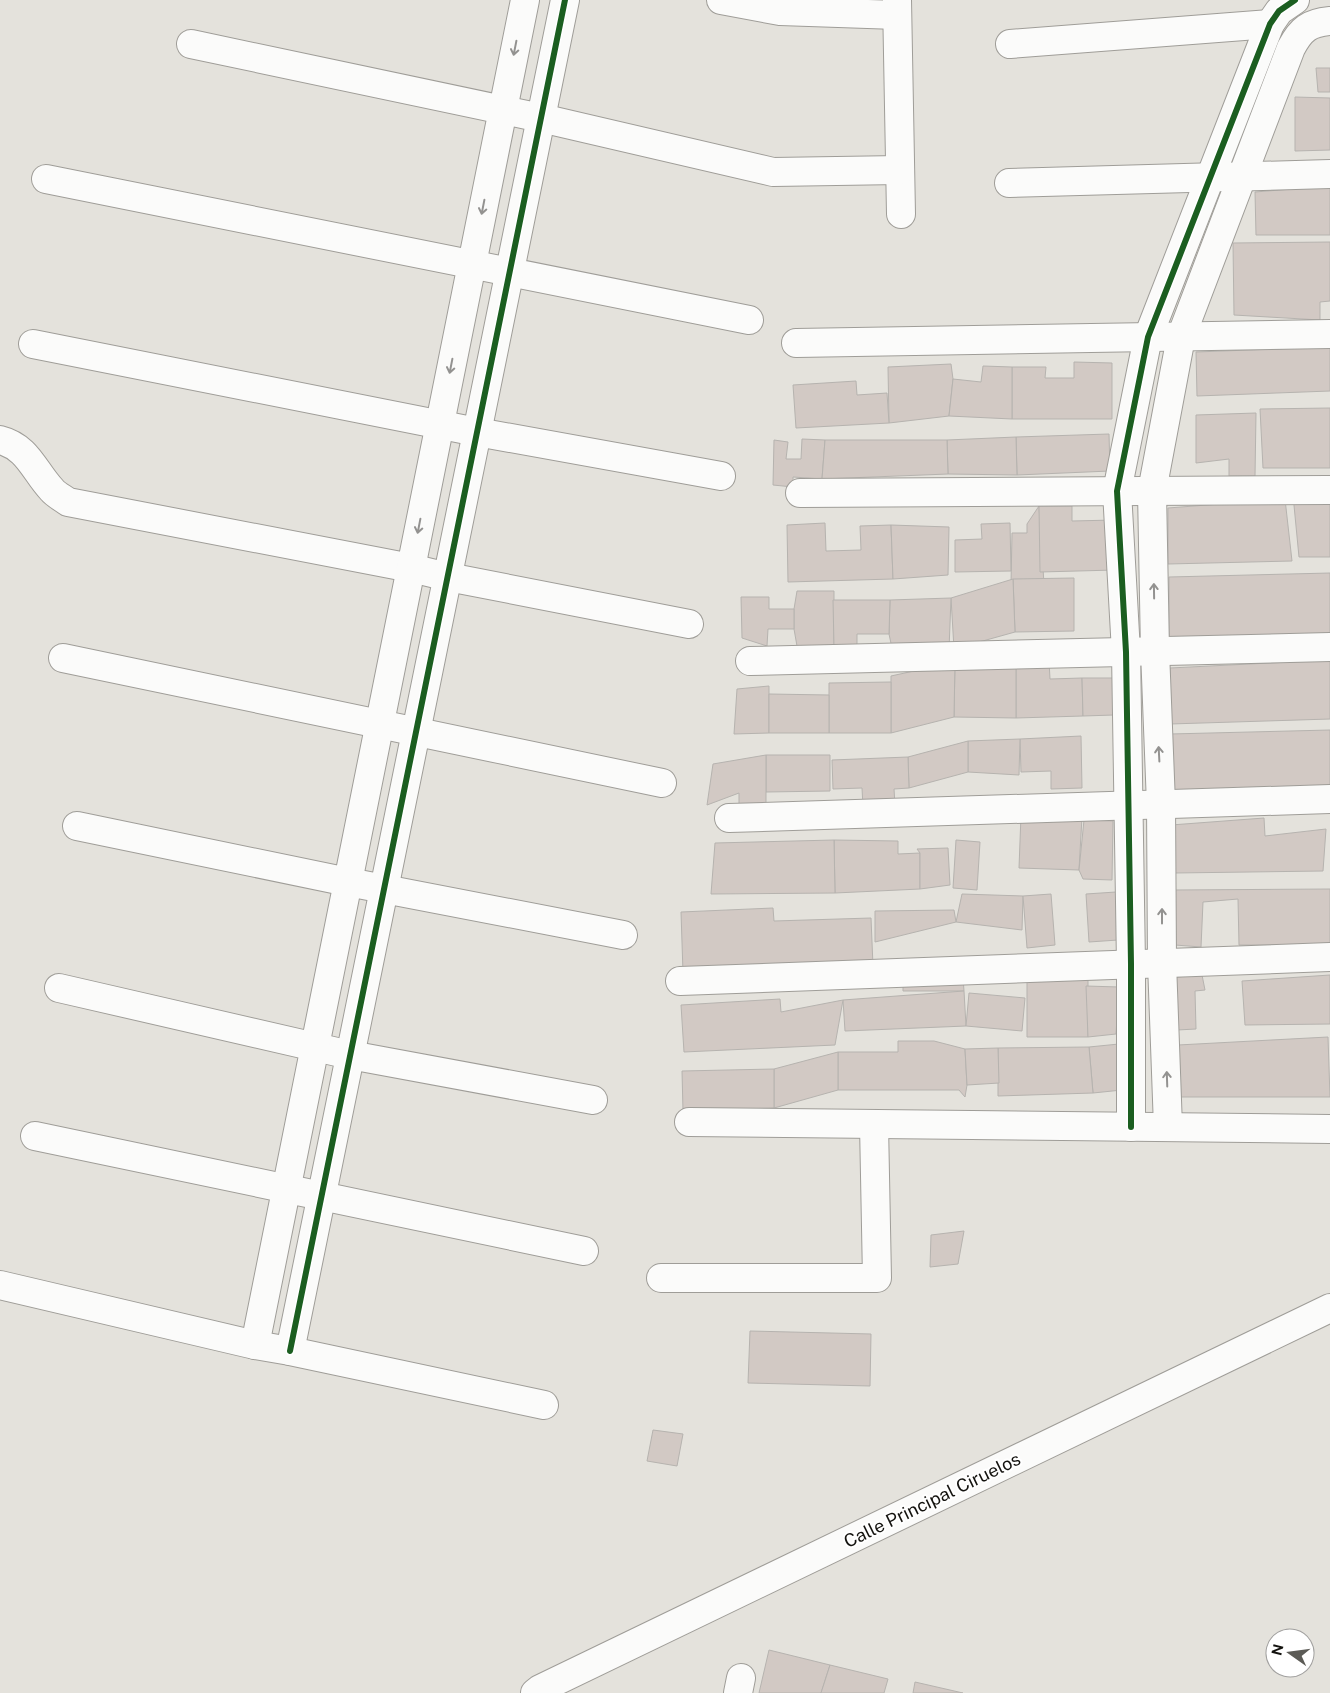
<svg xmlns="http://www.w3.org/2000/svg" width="1330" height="1693" font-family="'Public Sans',sans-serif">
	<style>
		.building { fill: #d2c9c4; stroke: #b6b3af }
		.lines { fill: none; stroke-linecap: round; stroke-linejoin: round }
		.street-casing { stroke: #9f9d98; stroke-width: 30 }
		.street { stroke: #fbfbfa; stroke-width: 28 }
		.cycleway-casing { stroke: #fff; stroke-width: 9 }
		.cycleway { stroke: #1b5e20; stroke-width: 6 }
		.oneway { stroke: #939290 }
		.labels { text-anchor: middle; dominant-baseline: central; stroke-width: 4; stroke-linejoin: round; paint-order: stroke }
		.street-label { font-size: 18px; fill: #13120e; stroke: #fff }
	</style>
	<rect width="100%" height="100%" fill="#e4e2dc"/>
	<!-- building -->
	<g class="building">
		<polygon points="1316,68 1330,68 1330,92 1318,92"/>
		<polygon points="1295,97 1330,98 1330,150 1295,151"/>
		<polygon points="1330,186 1330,235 1256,235 1255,192"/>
		<polygon points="1330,242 1330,301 1320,302 1320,320 1234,315 1233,243"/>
		<polygon points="1330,347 1330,391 1197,396 1196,352"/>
		<polygon points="1074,362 1112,363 1112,419 1012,419 1012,367 1046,367 1045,378 1074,378"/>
		<polygon points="951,364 953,379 949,416 889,423 888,367"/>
		<polygon points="983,366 1012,367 1012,419 949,416 953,379 981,382"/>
		<polygon points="856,381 857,395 887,393 889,423 796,428 793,385"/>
		<polygon points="1330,408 1330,468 1263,468 1260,409"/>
		<polygon points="1256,413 1255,476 1229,476 1229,459 1196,463 1196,415"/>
		<polygon points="1109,434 1110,471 1017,475 1016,437"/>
		<polygon points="1016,437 1017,475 948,474 947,440"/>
		<polygon points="802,439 825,440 822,479 793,477 793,487 773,485 774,440 788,442 786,459 801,459"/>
		<polygon points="825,440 947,440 948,474 822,479"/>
		<polygon points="1293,495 1330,495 1330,557 1299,557"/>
		<polygon points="1285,499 1292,561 1168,564 1168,508"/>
		<polygon points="1039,506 1044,584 1011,584 1012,533 1027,533 1027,524"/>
		<polygon points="1039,506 1072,506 1072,521 1114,520 1115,570 1040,572"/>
		<polygon points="825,523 826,551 861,550 860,526 891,525 893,579 788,582 787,525"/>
		<polygon points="1010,523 1011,571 955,572 955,540 982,539 981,524"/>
		<polygon points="891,525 949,527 948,575 893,579"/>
		<polygon points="1330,573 1330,634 1169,638 1169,577"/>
		<polygon points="1074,578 1074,631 1015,632 1013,579"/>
		<polygon points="1013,579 1015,632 954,649 951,598"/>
		<polygon points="797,591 834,591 834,647 797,646 794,629 794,609"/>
		<polygon points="741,597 769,597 769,609 794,609 794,629 768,629 767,646 742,638"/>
		<polygon points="951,598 949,650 892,648 889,634 890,600"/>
		<polygon points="833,600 890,600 889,634 857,634 857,645 834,647"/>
		<polygon points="1330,660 1330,719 1170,724 1170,668"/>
		<polygon points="1016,661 1049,661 1050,679 1082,678 1083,716 1016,718"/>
		<polygon points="1016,661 1016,718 954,717 955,662"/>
		<polygon points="955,662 954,717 891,733 891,676"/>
		<polygon points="1082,678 1115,678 1114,715 1083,716"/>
		<polygon points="891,682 891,733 829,733 829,683"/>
		<polygon points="769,686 769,733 734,734 737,689"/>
		<polygon points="769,694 829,695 829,733 769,733"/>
		<polygon points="1330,730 1330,787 1171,792 1170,734"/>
		<polygon points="1081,736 1082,788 1051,789 1051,771 1021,772 1020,739"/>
		<polygon points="1020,739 1019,775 968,772 968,741"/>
		<polygon points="968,741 968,772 909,788 908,757"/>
		<polygon points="766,755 830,755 830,791 766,792"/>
		<polygon points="766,755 766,809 739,810 739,793 707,805 713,764"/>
		<polygon points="908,757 909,788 894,789 895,805 863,807 862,788 833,789 832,760"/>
		<polygon points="1021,815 1082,817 1079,870 1019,868"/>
		<polygon points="1264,818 1265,836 1326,829 1323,871 1175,873 1171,825"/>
		<polygon points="1084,820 1113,821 1112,880 1083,879 1079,870"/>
		<polygon points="834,840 898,841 898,854 920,853 920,889 835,893"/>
		<polygon points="834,840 835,893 711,894 715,843"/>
		<polygon points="956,840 980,842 977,890 953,888"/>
		<polygon points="948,848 950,885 920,889 920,853 917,849"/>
		<polygon points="1330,889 1330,945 1239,945 1238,899 1203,902 1201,947 1175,945 1173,890"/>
		<polygon points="1116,892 1118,940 1089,942 1086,894"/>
		<polygon points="962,894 1023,896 1022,930 956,922"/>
		<polygon points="1051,894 1055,945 1027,948 1023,896"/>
		<polygon points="773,908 774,921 871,918 873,966 683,973 681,912"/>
		<polygon points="954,910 956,922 875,942 875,911"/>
		<polygon points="1202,975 1205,990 1195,991 1196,1029 1177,1030 1176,977"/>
		<polygon points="1330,975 1330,1024 1245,1025 1242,981"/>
		<polygon points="903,978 963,978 964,991 903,991"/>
		<polygon points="1088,980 1088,1037 1027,1037 1027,981"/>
		<polygon points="1086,986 1119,987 1116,1034 1088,1037"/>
		<polygon points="964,991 966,1026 845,1031 843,1000"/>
		<polygon points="969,993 1025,998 1022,1031 966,1026"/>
		<polygon points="780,999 781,1012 843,1000 835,1045 684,1052 681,1005"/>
		<polygon points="1328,1037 1330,1097 1178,1097 1178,1045"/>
		<polygon points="898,1041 934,1041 965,1049 967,1085 965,1097 959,1090 838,1090 838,1052 898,1052"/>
		<polygon points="1119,1044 1122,1090 1093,1093 1089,1047"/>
		<polygon points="1089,1047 1093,1093 998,1096 998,1048"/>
		<polygon points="998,1048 999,1083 967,1085 965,1049"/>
		<polygon points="838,1052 838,1090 774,1108 774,1069"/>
		<polygon points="774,1069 774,1108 683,1111 682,1071"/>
		<polygon points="964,1231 958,1264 930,1267 931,1235"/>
		<polygon points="750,1331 871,1334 870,1386 748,1383"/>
		<polygon points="653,1430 683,1434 677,1466 647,1461"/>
		<polygon points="769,1650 830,1665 821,1693 759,1693"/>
		<polygon points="830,1665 888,1679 884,1693 821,1693"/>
		<polygon points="915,1682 963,1693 913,1693"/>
	</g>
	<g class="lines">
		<!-- street casing -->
		<g class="street-casing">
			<g id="street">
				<polyline points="721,0 780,11 897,15"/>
				<polyline points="897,0 901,214"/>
				<polyline points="191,44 541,118 773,172 900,170"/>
				<polyline points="1010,44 1270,24"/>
				<polyline points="46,179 749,320"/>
				<polyline points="1009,183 1330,174"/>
				<polyline points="796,343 1330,334"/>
				<polyline points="33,344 477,432 721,476"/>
				<path d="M0,440c28,7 34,31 52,50 4,5 11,8 16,12l343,66 37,9 241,47"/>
				<polyline points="800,493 1330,490"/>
				<polyline points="63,658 662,783"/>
				<polyline points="750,661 1330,647"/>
				<polyline points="729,818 1330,799"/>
				<polyline points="77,826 348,882 623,935"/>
				<polyline points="680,981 1330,957"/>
				<polyline points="59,988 350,1055 593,1100"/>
				<polyline points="689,1122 1330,1129"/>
				<polyline points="1131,1127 1131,964 1126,652 1117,491 1148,337 1270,24 1279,11 1295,0"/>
				<path d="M1168,1127l-6,-164 -1,-159 -6,-153 -3,-160 29,-154 110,-289c10,-19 18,-25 39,-27"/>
				<polyline points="35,1136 584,1251"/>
				<polyline points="661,1278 877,1278 874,1124"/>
				<polyline points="0,1285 255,1345 290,1351 544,1405"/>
				<polyline points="255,1345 525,0"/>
				<polyline points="290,1351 565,0"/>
				<polyline points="535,1693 540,1689 1330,1308"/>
				<polyline points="738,1693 741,1678"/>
			</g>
		</g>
		<!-- street -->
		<use href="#street" class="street"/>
		<!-- cycleway casing -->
		<g class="cycleway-casing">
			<g id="cycleway">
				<polyline points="1131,1127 1131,964 1126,652 1117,491 1148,337 1270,24 1279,11 1295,0"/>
				<polyline points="290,1351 565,0"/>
			</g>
		</g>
		<!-- cycleway -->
		<use href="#cycleway" class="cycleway"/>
	</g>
	<!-- one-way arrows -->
	<defs><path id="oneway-shaft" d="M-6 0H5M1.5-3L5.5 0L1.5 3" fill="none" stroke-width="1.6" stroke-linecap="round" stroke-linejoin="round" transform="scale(1.25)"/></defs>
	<g class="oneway">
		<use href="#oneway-shaft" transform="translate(515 48) rotate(101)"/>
		<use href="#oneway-shaft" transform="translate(483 207) rotate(101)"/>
		<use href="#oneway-shaft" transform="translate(451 366) rotate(101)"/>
		<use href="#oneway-shaft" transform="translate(419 526) rotate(101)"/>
		<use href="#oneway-shaft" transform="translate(1154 591) rotate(-91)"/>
		<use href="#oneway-shaft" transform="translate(1159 754) rotate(-93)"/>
		<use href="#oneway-shaft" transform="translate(1162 916) rotate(-90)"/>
		<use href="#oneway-shaft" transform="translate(1167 1079) rotate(-92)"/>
	</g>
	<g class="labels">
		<!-- street labels -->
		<g class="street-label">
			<text transform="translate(932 1500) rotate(-26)">Calle Principal Ciruelos</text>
		</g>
	</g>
	<!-- north arrow -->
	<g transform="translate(1290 1653) rotate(284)"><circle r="24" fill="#ffffff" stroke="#a1a09f"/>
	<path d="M0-4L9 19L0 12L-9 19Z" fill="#5c5b56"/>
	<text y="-8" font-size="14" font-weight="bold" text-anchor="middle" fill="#13120e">N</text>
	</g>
</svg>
